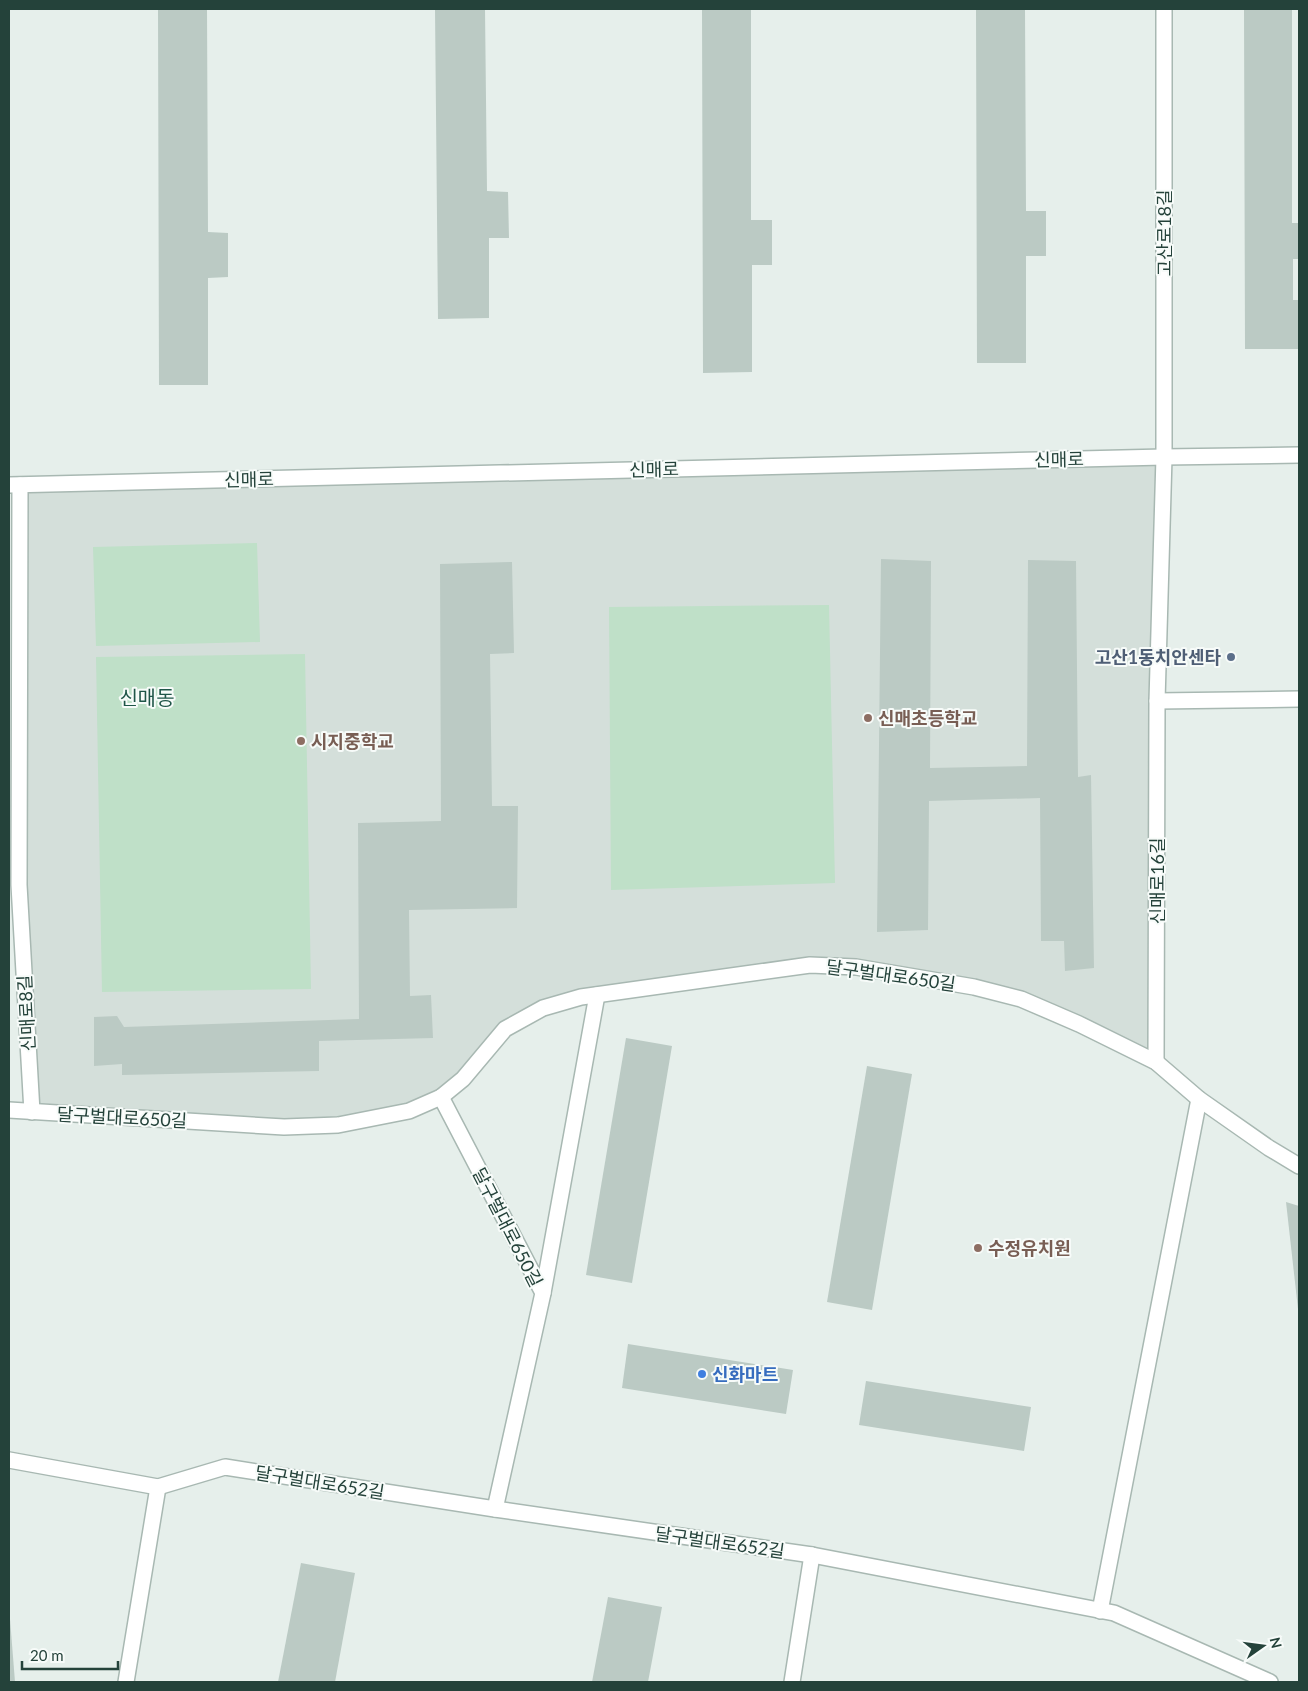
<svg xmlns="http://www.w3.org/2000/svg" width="1308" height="1691" font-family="Lato,'Noto Sans KR',sans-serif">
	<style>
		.built { fill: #d4dfda }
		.park { fill: #bfe0c8 }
		.building { fill: #bbcac4 }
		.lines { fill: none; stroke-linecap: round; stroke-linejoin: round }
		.minor-casing { stroke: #a8b8b2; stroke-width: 18 }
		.minor { stroke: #fff; stroke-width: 15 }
		.service-dot { fill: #5c6f8a; stroke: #f7fbf9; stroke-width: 2 }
		.education-dot { fill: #8d6e63; stroke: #f7fbf9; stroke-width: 2 }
		.shop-dot { fill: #3f7fe0; stroke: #f7fbf9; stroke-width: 2 }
		.labels { text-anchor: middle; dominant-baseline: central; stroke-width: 4; stroke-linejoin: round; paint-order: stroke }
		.street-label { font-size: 18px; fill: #24423a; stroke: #f7fbf9 }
		.service-label { font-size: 18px; font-weight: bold; fill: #4e5e75; stroke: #f7fbf9; text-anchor: end }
		.education-label { font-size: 18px; font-weight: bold; fill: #785e54; stroke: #f7fbf9; text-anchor: start }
		.shop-label { font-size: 18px; font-weight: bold; fill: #366cbe; stroke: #f7fbf9; text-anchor: start }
		.quarter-label { font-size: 20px; fill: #1f5548; stroke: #f7fbf9 }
	</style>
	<rect width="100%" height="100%" fill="#e6efeb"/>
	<!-- built -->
	<polygon class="built" points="1164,457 1156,1062 1021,999 856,967 581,997 505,1029 441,1097 338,1125 32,1112 20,485"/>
	<!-- park -->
	<g class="park">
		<polygon points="257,543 260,642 96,646 93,547"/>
		<polygon points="829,605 835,883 611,890 609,607"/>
		<polygon points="305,654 311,989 102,992 96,657"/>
	</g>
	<!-- building -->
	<g class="building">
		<polygon points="158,9 207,9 208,232 228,233 228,277 208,278 208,385 159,385"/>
		<polygon points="435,9 485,9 487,191 508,192 509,238 489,238 489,318 438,319"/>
		<polygon points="702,9 751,9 751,220 772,220 772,265 752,265 752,372 703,373"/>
		<polygon points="976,9 1025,9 1026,211 1046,211 1046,256 1026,256 1026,363 977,363"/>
		<polygon points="1244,9 1292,9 1292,223 1299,223 1299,259 1293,259 1293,300 1299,300 1299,349 1245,349"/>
		<polygon points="881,559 931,561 930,768 1027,766 1028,560 1076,561 1078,777 1091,775 1094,968 1065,971 1064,941 1041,941 1040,798 929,801 928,930 877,932"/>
		<polygon points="512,562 514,653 490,654 492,806 518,806 517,908 409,910 410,996 431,995 433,1038 319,1041 319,1071 122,1075 122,1064 94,1066 94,1017 117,1016 124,1027 359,1019 358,823 441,821 440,564"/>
		<polygon points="626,1038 672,1046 632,1283 586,1275"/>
		<polygon points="867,1066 912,1074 872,1310 827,1302"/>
		<polygon points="1286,1202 1299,1206 1299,1309 1298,1309"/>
		<polygon points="628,1344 793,1370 786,1414 622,1388"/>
		<polygon points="866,1381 1031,1407 1024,1451 859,1425"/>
		<polygon points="301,1563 355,1573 335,1682 278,1682"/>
		<polygon points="608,1597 662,1607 648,1682 592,1682"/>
		<polygon points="9,1619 10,1619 15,1682 9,1682"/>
	</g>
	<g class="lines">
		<!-- minor casing -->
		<g class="minor-casing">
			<g id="minor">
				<polyline points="9,485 1164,457 1299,455"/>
				<polyline points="20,485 19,885 32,1112"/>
				<polyline points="1157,701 1299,699"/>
				<polyline points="1156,1062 1157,701 1164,457 1164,9"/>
				<polyline points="441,1097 543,1293 495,1509"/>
				<polyline points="9,1110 284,1127 338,1125 409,1111 441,1097 463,1079 505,1029 543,1008 581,997 810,965 856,967 974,987 1021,999 1079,1024 1156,1062 1199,1099 1269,1148 1299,1166"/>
				<polyline points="543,1293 597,995"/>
				<polyline points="9,1460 158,1487 126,1682"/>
				<polyline points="158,1487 225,1467 495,1509 812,1555 1114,1613 1270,1682"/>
				<polyline points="1100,1611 1199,1099"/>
				<polyline points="792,1682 812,1555"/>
			</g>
		</g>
		<!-- minor -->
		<use href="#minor" class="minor"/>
	</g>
	<!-- markers -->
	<circle class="service-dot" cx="1231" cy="657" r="5"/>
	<g class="education-dot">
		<circle cx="868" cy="718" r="5"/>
		<circle cx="301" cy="741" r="5"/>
		<circle cx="978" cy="1248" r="5"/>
	</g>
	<circle class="shop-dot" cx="702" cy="1374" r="5"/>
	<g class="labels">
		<!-- street labels -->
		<g class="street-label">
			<text transform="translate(1164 233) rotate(-90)">고산로18길</text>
			<text transform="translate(1059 459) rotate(-1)">신매로</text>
			<text transform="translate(654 469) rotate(-1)">신매로</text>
			<text transform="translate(249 479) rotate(-1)">신매로</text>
			<text transform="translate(1157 881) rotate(-90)">신매로16길</text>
			<text transform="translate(891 975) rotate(8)">달구벌대로650길</text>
			<text transform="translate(26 1013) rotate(-93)">신매로8길</text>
			<text transform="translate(122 1117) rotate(3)">달구벌대로650길</text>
			<text transform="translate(508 1227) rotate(63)">달구벌대로650길</text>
			<text transform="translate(320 1482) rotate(9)">달구벌대로652길</text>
			<text transform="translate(720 1542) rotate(8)">달구벌대로652길</text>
		</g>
		<!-- service labels -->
		<g class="service-label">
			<text x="1221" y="657">고산1동치안센타</text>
		</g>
		<!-- education labels -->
		<g class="education-label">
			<text x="878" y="718">신매초등학교</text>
			<text x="311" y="741">시지중학교</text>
			<text x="988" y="1248">수정유치원</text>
		</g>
		<!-- shop labels -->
		<g class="shop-label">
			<text x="712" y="1374">신화마트</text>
		</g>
		<!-- quarter labels -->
		<g class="quarter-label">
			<text x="147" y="697">신매동</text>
		</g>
	</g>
	<!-- border -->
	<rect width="1308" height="1691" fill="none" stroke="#24423a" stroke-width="20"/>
	<!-- north arrow -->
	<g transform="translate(1263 1646) rotate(76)" stroke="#f7fbf9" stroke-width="4" paint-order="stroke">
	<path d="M0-4L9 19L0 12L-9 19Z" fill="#24423a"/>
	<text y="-8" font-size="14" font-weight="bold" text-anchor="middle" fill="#24423a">N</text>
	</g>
	<!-- scale -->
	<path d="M22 1661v8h96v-8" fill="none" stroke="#24423a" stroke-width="2.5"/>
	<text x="30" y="1661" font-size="15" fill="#24423a" stroke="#f7fbf9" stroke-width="4" paint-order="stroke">20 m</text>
</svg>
